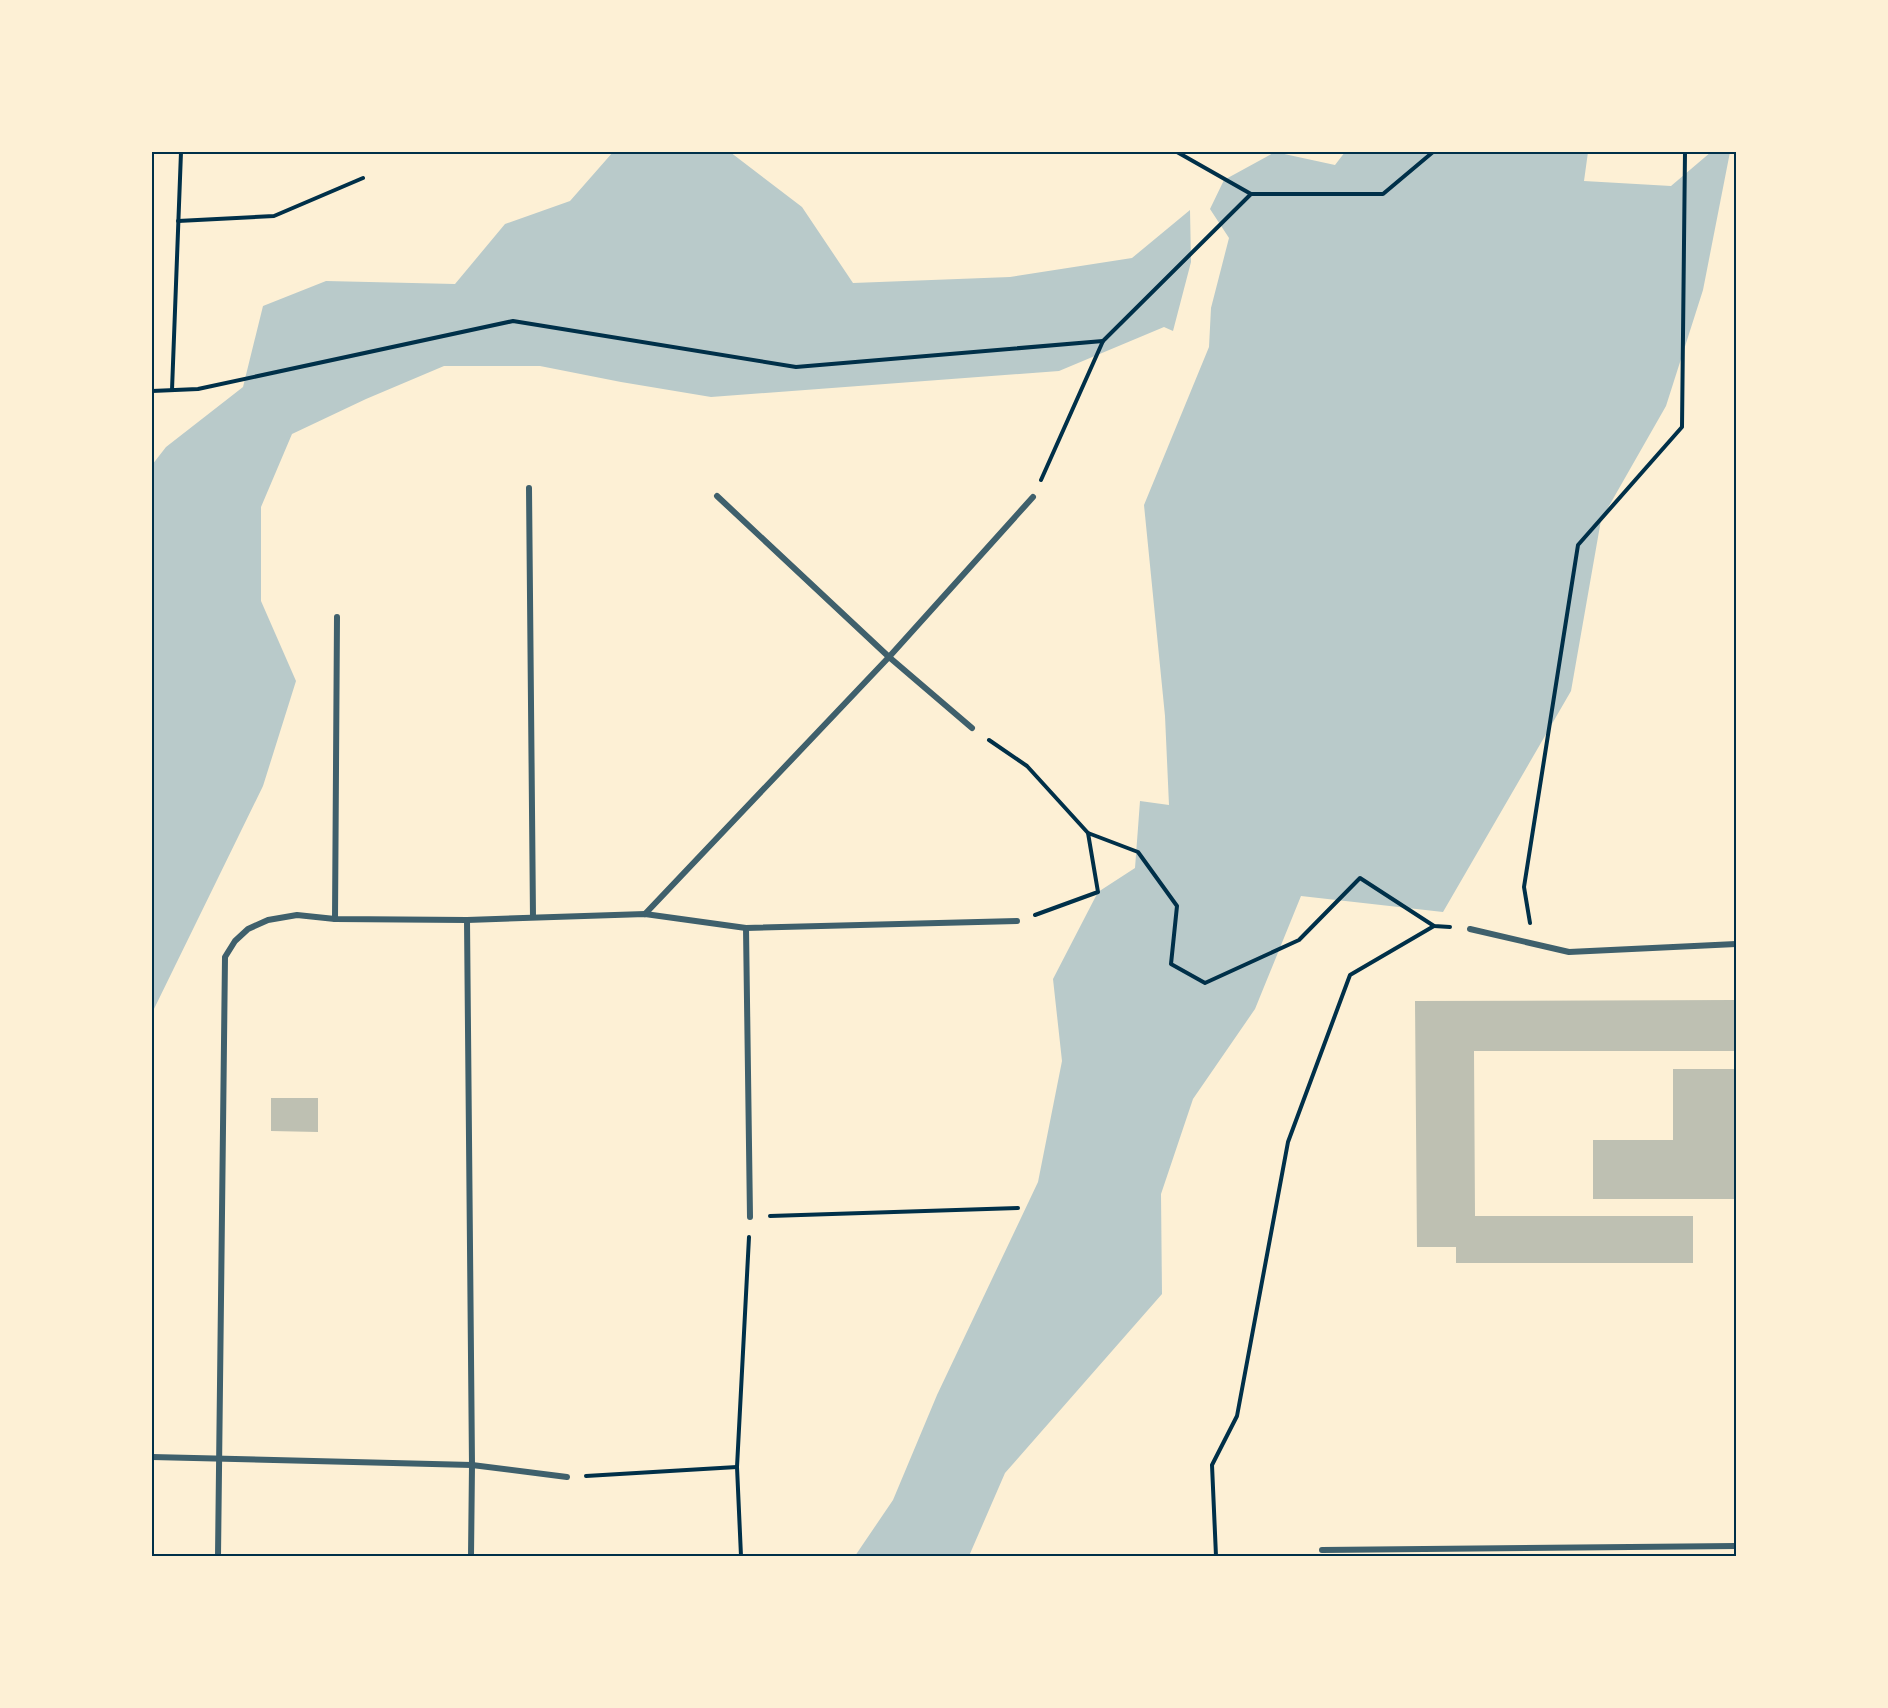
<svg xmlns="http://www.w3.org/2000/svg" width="1888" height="1708" font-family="'Varela Round',sans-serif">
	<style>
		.green { fill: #b9caca }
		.building { fill: #bec0b2 }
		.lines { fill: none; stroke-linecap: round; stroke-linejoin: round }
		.path { stroke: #003049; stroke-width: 4 }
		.minor { stroke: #3f606c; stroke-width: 6 }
		.neatline { fill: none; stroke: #003049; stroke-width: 2 }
	</style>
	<rect width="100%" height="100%" fill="#fdf0d5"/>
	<!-- green -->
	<g class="green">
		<polygon points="613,152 730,152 802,207 853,283 1010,277 1132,258 1190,210 1191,262 1173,331 1164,327 1059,371 711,397 621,382 540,366 444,366 366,399 292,434 261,507 261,601 296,681 263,786 152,1013 152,465 166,447 243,387 263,306 326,281 455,284 505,224 570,201"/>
		<polygon points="1275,152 1335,165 1345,152 1588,152 1584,181 1671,186 1711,152 1730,152 1703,290 1666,406 1601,520 1571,691 1443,912 1301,896 1255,1009 1193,1099 1161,1194 1162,1294 1005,1473 969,1556 855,1556 893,1500 937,1395 1038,1182 1062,1061 1053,979 1098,892 1135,868 1140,801 1169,805 1165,716 1144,505 1209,347 1211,308 1229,238 1210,209 1224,180"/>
	</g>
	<!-- building -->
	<g class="building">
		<polygon points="1734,1000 1734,1051 1474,1051 1475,1216 1693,1216 1693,1263 1456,1263 1456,1247 1417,1247 1415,1001"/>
		<polygon points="1673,1069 1736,1069 1736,1199 1593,1199 1593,1140 1673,1140"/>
		<polygon points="271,1098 318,1098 318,1132 271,1131"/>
	</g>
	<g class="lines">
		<!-- path -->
		<g class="path">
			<polyline points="1177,152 1251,194"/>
			<polyline points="178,221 274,216 363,178"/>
			<polyline points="172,390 181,152"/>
			<polyline points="152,391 198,389 513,321 796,367 1103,341"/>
			<polyline points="1041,480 1103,341 1251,194 1383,194 1433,152"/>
			<polyline points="989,740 1027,766 1088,833"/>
			<polyline points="1035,915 1098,892 1088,833 1138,852 1177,906 1171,964 1205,983 1299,940 1360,878 1434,926 1450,927"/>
			<polyline points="1530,923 1524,887 1578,545 1682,427 1685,152"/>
			<polyline points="770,1216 1018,1208"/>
			<polyline points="586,1476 737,1467"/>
			<polyline points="741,1556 737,1467 749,1237"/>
			<polyline points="1216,1556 1212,1465 1237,1416 1288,1142 1350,975 1434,926"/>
		</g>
		<!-- minor -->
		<g class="minor">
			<polyline points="529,488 533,917"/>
			<polyline points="717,496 889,657 972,728"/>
			<polyline points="645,914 889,657 1033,497"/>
			<polyline points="335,919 337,617"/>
			<polyline points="467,920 472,1465 471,1556"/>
			<polyline points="746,928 750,1217"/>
			<polyline points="1470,929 1569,952 1736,944"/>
			<polyline points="152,1457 472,1465 567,1477"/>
			<polyline points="1322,1550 1736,1546"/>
			<polyline points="218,1556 225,957 235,941 248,929 268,920 297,915 335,919 467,920 645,914 746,928 1017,921"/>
		</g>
	</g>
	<!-- border -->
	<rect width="1888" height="1708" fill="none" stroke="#fdf0d5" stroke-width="306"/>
	<rect x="153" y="153" width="1582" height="1402" class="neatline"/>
</svg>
